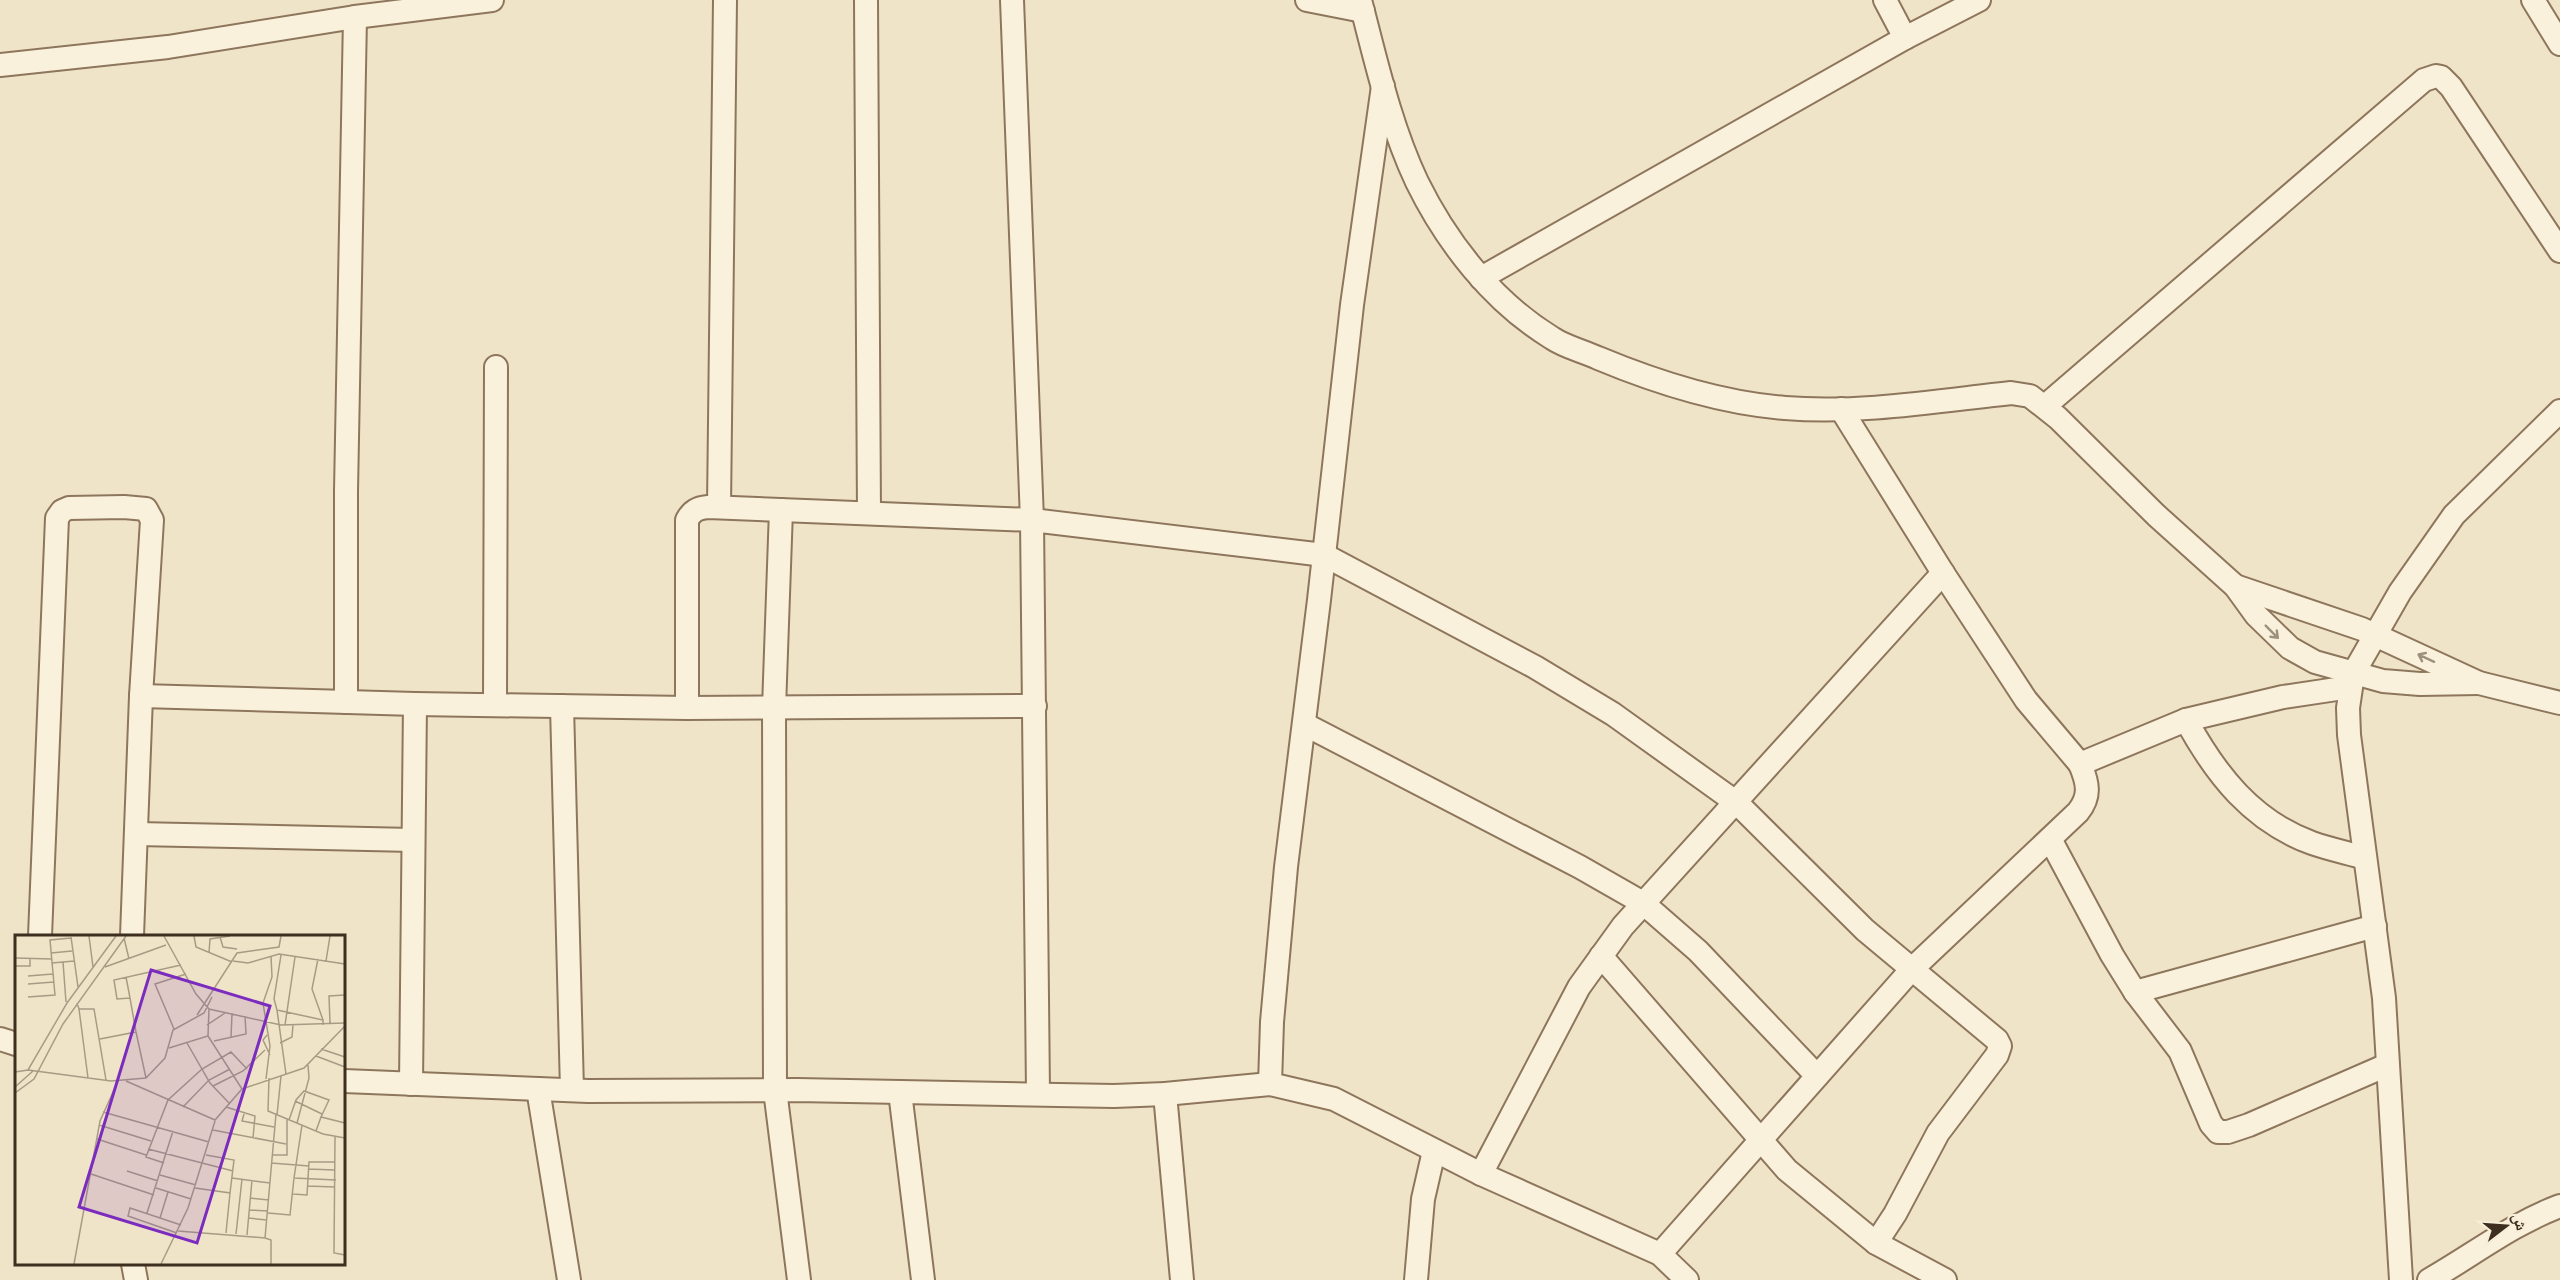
<svg xmlns="http://www.w3.org/2000/svg" width="2560" height="1280" font-family="Lora,'Noto Naskh Arabic',serif">
	<style>
		.lines { fill: none; stroke-linecap: round; stroke-linejoin: round }
		.minor-casing { stroke: #8d765c; stroke-width: 26 }
		.minor { stroke: #faf1dc; stroke-width: 22 }
		.oneway { stroke: #9c907e }
		.inset-road { fill: none; stroke: #a89b85; stroke-width: 1.5 }
		.view { fill: #7b2cbf; fill-opacity: 0.15; stroke: #7b2cbf; stroke-width: 3 }
		.inset-edge { fill: none; stroke: #3d2e20; stroke-width: 3 }
	</style>
	<rect width="100%" height="100%" fill="#f0e4c8"/>
	<g class="lines">
		<!-- minor casing -->
		<g class="minor-casing">
			<g id="minor">
				<polyline points="866,0 869,513"/>
				<polyline points="1012,0 1032,520 1038,1093"/>
				<polyline points="1307,0 1363,11"/>
				<path d="M1360,0c16,61 30,125 57,182 30,61 76,120 135,156 13,9 31,13 46,20 60,25 122,45 187,50 75,6 152,-7 226,-15l19,3 28,22 98,97 79,71 21,29 34,33 25,14 68,19 37,3 59,-1"/>
				<polyline points="2533,0 2560,44"/>
				<polyline points="1905,38 1979,0"/>
				<polyline points="0,65 168,47 355,17 492,0"/>
				<polyline points="1383,86 1352,305 1319,600 1286,867 1272,1022 1270,1084 1334,1099 1481,1174 1660,1254 1687,1280"/>
				<polyline points="1481,278 1905,38 1885,0"/>
				<polyline points="2045,406 2424,80 2436,76 2441,77 2451,87 2560,251"/>
				<polyline points="1841,409 1943,573 2026,700 2080,764 2186,720 2283,697 2350,687"/>
				<polyline points="719,507 725,0"/>
				<polyline points="781,510 774,708 775,1090 799,1280"/>
				<polyline points="2235,586 2362,629 2479,683 2560,703"/>
				<polyline points="141,696 415,704 687,708 1035,706"/>
				<polyline points="346,702 346,491 355,17"/>
				<polyline points="495,705 496,367"/>
				<polyline points="562,706 572,1090"/>
				<path d="M687,708v-188c5,-9 10,-12 21,-13l324,13 292,35 211,112 78,47 124,89 128,127 132,110 3,6 -3,9 -59,78 -43,81 -19,29"/>
				<path d="M2186,720c30,55 66,101 126,123 17,6 36,10 53,15"/>
				<polyline points="1304,724 1580,867 1643,903 1698,951 1817,1076"/>
				<polyline points="137,834 413,840"/>
				<polyline points="2050,839 2112,955 2135,992 2180,1051 2211,1124 2218,1132 2228,1132 2249,1125 2387,1065"/>
				<polyline points="40,936 57,518 62,511 69,508 124,507 146,509 152,520 141,696 132,936"/>
				<polyline points="1601,956 1787,1170 1876,1243 1945,1280"/>
				<polyline points="2135,992 2375,926"/>
				<polyline points="0,1039 16,1044"/>
				<polyline points="344,1081 588,1091 797,1090 1114,1096 1165,1094 1270,1084"/>
				<polyline points="411,1084 415,704"/>
				<polyline points="538,1089 569,1280"/>
				<polyline points="900,1092 923,1280"/>
				<polyline points="1165,1094 1182,1280"/>
				<polyline points="1481,1174 1579,987 1623,926 1943,573"/>
				<path d="M1660,1254l251,-284 167,-158c13,-16 10,-29 2,-48"/>
				<polyline points="133,1264 136,1280"/>
				<polyline points="1416,1280 1423,1199 1434,1151"/>
				<polyline points="2401,1280 2384,998 2349,735 2348,708 2353,674 2400,592 2454,515 2560,411"/>
				<path d="M2429,1280c44,-25 83,-56 131,-74"/>
			</g>
		</g>
		<!-- minor -->
		<use href="#minor" class="minor"/>
	</g>
	<!-- one-way arrows -->
	<defs><path id="oneway-shaft" d="M-6 0H5M1.5-3L5.5 0L1.5 3" fill="none" stroke-width="1.6" stroke-linecap="round" stroke-linejoin="round" transform="scale(1.5)"/></defs>
	<g class="oneway">
		<use href="#oneway-shaft" transform="translate(2272 632) rotate(45)"/>
		<use href="#oneway-shaft" transform="translate(2426 658) rotate(-155)"/>
	</g>
	<!-- overview -->
	<g transform="translate(15 935)">
		<rect width="330" height="330" fill="#f0e4c8"/>
		<path class="inset-road" d="M74,1l4,31M149,1l32,58 13,15 72,16 64,-2M179,1l2,11 36,15M56,2l7,50M205,2l3,10 14,2M109,3l5,21M36,18l21,-2M194,18l1,-14 20,-3M0,23l37,1M303,24l-6,30 11,31M218,26l15,2 31,-9 66,10M311,26l4,-25M48,27l3,40M37,28l22,-2M0,31h15v-7M90,32l61,-22M13,41l25,-2M111,42l4,21M13,49l26,-2M13,62l27,-2 -5,-55 21,-2M62,68l2,6h15l12,71M64,74l9,69M262,75l-3,-11 7,-44M182,80l40,-62 42,-6 2,-11M315,88l-1,-27 16,-1M192,90l18,-12M270,90l10,-68M159,94l-19,-45 31,-10M121,97l-6,-34 -13,1 -3,-19 67,-15M252,100l-4,5 7,15M193,101l34,53M216,103l1,-25M85,104l36,-7 10,46M199,106l32,-7 -1,-18M172,108l23,40 19,20M265,108l12,-6 1,-12M154,113l39,-12 1,-27M306,114l24,8M301,121l29,11M13,135l83,11 35,-3 19,-20 8,-28 31,-17 8,-16M0,137l13,-2 39,-67 49,-67M271,139l-9,-64 46,10v5M254,143l-1,33 55,23 22,4M251,144l4,-33 -7,-43 9,-26 -1,-21M111,146l89,39 27,-31 62,-21 41,-42M198,151l30,-15 22,-21M0,152l18,-16M0,158l19,-14 29,-55 63,-88M280,166l27,13M168,172l26,-27 21,-11M211,172l29,9 -2,22M88,177l106,30M229,179l-2,7 32,6M262,180l4,-39M274,185l7,-20 8,-9 25,9 -8,17M282,188l12,-45 -1,-13M84,190l52,16M287,190l-8,53 42,2M198,195l73,14M301,196l5,-14 24,6M320,202l-1,116 11,2M82,204l49,16M133,214l85,22M191,220l28,5 -4,33M257,220h15v-36M149,228l-18,-6 22,-57 34,-31 29,-17 16,17M256,228l38,3M293,234l27,1M112,236l31,10M76,239l63,21M145,240l36,10M217,243l38,5M292,251l28,1M141,253l35,11M180,253l35,5 -4,40M278,259l14,1 2,-33h26M235,263l19,2M234,275l19,1M132,278l26,-82M253,278l22,2 4,-37M145,283l8,-26M233,283l19,2M163,296l87,7 11,-124M162,298l-49,-17 2,-8 51,17M221,299l6,-55M232,300l5,-55M250,303l6,2v24M59,329l26,-143 18,-40M146,329l27,-56 27,-87"/>
		<path class="view" d="M136,35l119,36 -73,237 -118,-36z"/>
		<rect width="330" height="330" class="inset-edge"/>
	</g>
	<!-- north arrow -->
	<g transform="translate(2506 1226) rotate(73)" stroke="#f7eed8" stroke-width="4.5" paint-order="stroke">
	<path d="M0-4.5L10 22L0 15L-10 22Z" fill="#3d2e20"/>
	<text y="-9" font-size="16" font-weight="bold" text-anchor="middle" fill="#3d2e20">ش</text>
	</g>
</svg>
